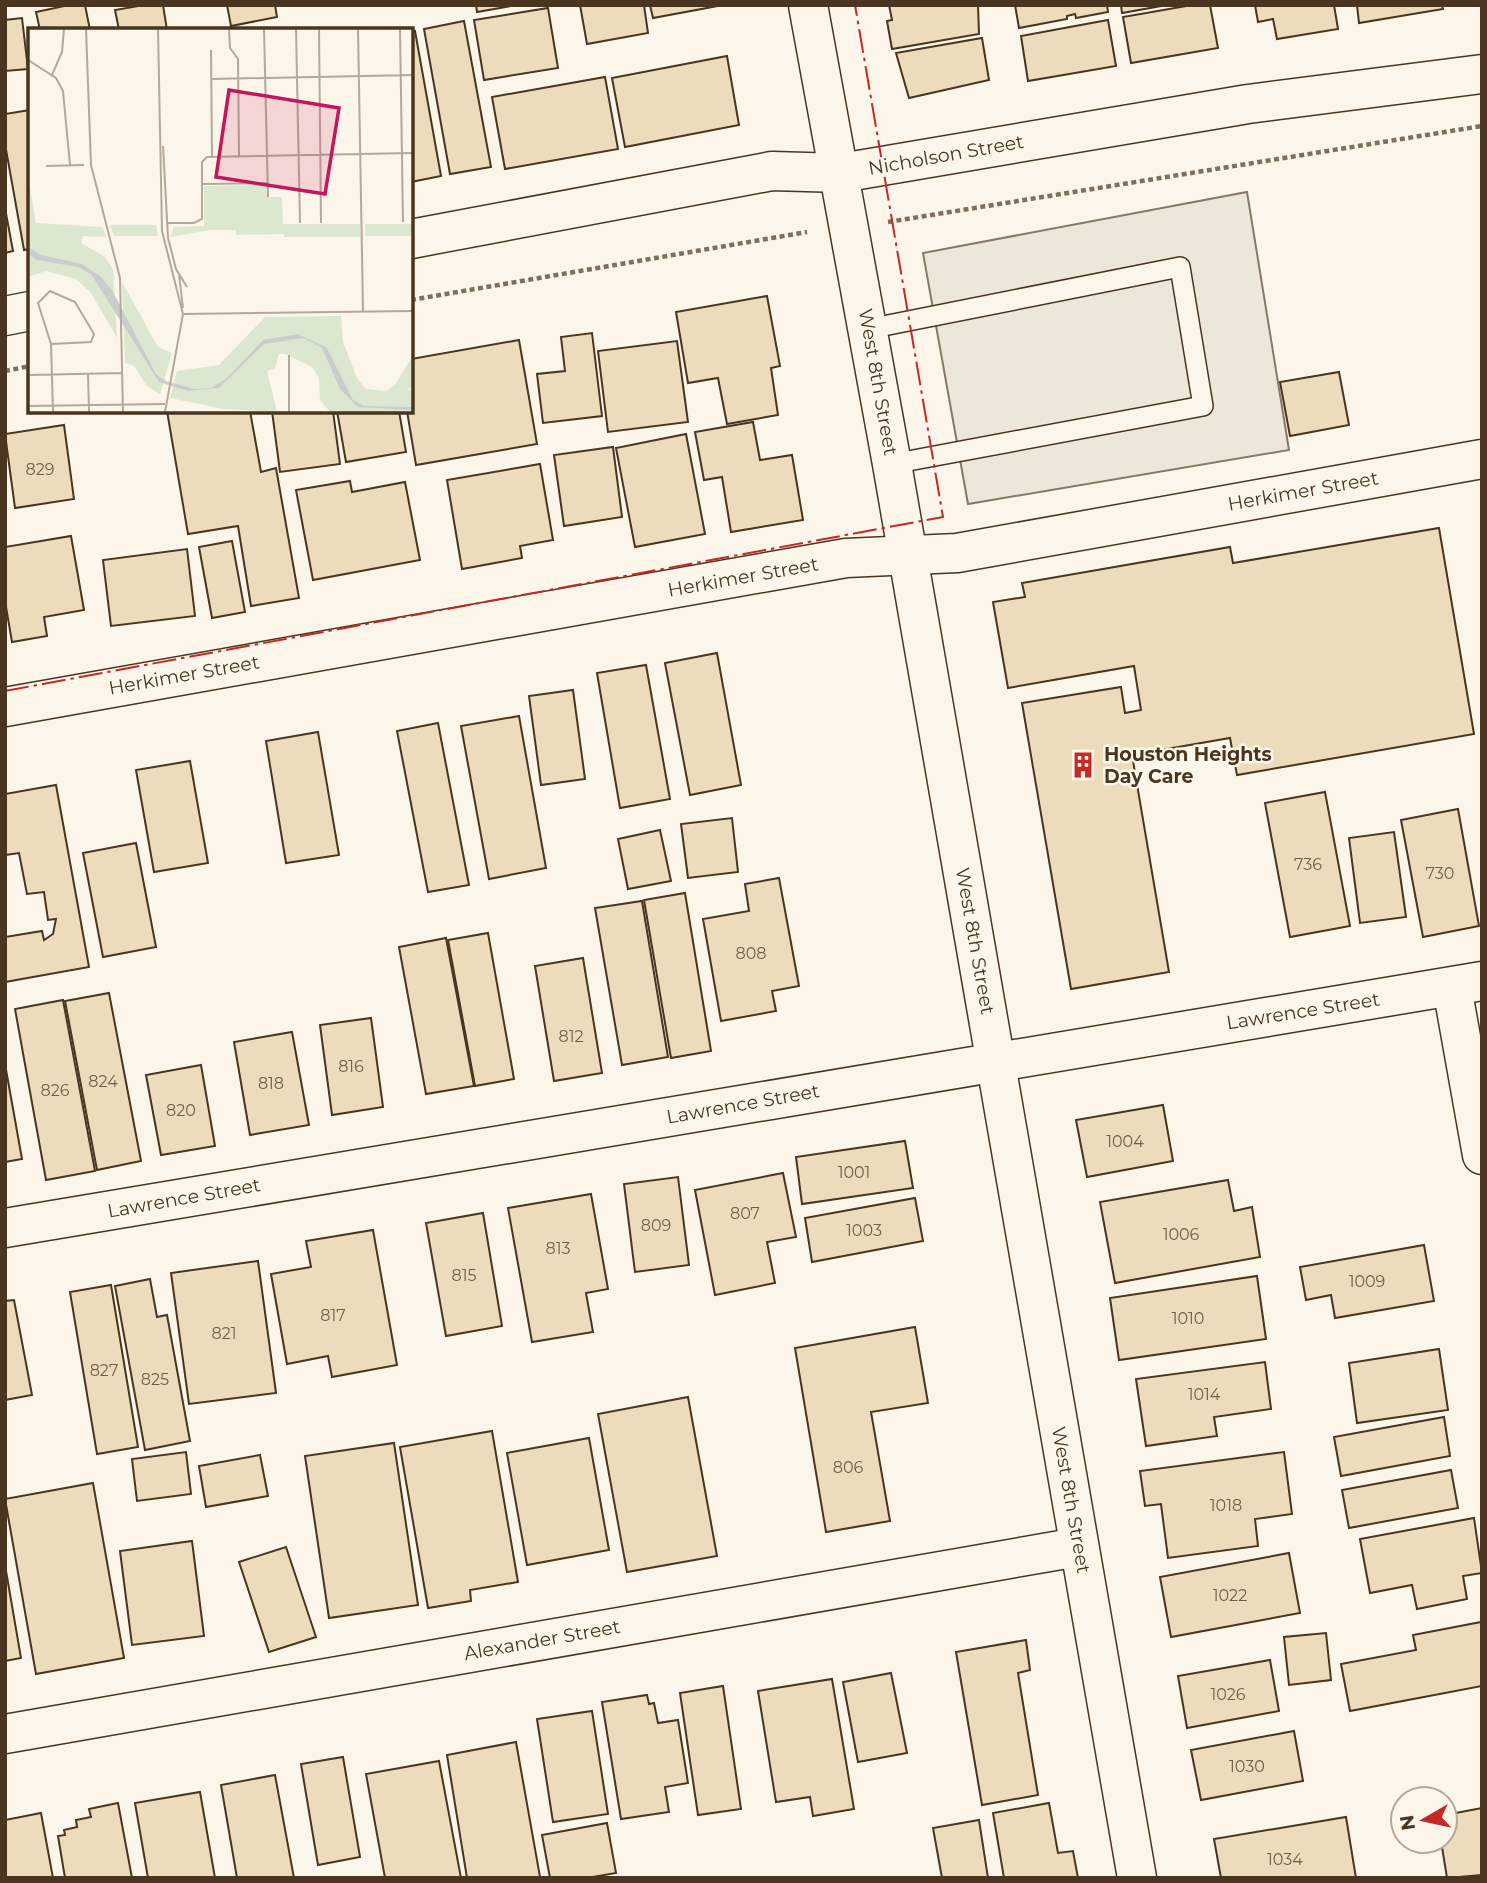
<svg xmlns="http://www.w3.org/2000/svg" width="1487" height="1883" font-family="Montserrat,sans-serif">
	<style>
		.parking { fill: #ede7d9; stroke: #887966; stroke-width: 2 }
		.building { fill: #ecdcbc; stroke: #4a3520; stroke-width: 2 }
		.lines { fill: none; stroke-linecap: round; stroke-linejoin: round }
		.service-casing { stroke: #4a3520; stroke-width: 22 }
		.minor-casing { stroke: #4a3520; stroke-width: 41 }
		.path { stroke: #7f6f5c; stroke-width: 4.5; stroke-dasharray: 5 3.5; stroke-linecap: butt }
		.service { stroke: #fbf6e9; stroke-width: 19 }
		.minor { stroke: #fbf6e9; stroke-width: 38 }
		.power { stroke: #c62828; stroke-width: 2; stroke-dasharray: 24 5 3.5 5; stroke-linecap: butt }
		.labels { text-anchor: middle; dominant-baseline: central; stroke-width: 5; stroke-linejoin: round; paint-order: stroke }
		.number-label { font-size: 16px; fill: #725f47 }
		.street-label { font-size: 19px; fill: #4a3520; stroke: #fbf6e9 }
		.poi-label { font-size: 19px; font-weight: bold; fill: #4a3520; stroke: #fbf6e9; text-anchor: start }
		.inset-road { fill: none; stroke: #b4a999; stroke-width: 2 }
		.view { fill: #c2185b; fill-opacity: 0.15; stroke: #c2185b; stroke-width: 3.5 }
		.inset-edge { fill: none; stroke: #4a3520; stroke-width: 3.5 }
	</style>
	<rect width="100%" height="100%" fill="#fbf6e9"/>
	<!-- parking -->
	<polygon class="parking" points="1247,192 1289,450 968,504 923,253"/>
	<!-- building -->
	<g class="building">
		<polygon points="69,5 85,5 90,30 40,30 36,12"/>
		<polygon points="144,5 163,5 167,30 119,30 115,10"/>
		<polygon points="227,5 275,5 277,17 231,26"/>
		<polygon points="476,5 517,5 477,12"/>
		<polygon points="580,5 644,5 648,33 587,44"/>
		<polygon points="650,5 723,5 653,18"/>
		<polygon points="889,5 978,5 979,34 892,49 887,21 892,20"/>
		<polygon points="1015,5 1107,5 1108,12 1076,18 1075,14 1067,16 1067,19 1019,28"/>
		<polygon points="1121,5 1167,5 1122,13"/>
		<polygon points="1192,5 1210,5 1218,48 1131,63 1123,17"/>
		<polygon points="1255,5 1334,5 1338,29 1277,39 1273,19 1258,22"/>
		<polygon points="1357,5 1442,5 1443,9 1359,23"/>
		<polygon points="548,8 558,68 484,80 474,20"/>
		<polygon points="22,18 28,69 5,71 5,20"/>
		<polygon points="1108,20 1116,66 1028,81 1021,36"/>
		<polygon points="464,21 491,167 450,174 424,29"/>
		<polygon points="415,31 441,176 411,182 411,32"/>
		<polygon points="982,38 989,80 909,98 896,53"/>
		<polygon points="727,56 739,125 625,147 612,78"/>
		<polygon points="605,77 618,149 505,169 492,97"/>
		<polygon points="30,110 30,249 24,250 5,144 5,114"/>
		<polygon points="5,208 13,251 5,253"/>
		<polygon points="767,296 780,366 771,368 778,415 727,424 718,378 688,383 676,312"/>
		<polygon points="592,333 602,416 543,423 537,374 565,371 561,337"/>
		<polygon points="519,340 537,444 416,465 407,411 411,411 411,359"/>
		<polygon points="677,341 688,422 608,432 598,351"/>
		<polygon points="1339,372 1349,425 1290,436 1280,382"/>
		<polygon points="167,411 250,411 261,472 276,468 299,598 251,606 238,526 188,534"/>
		<polygon points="272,411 333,411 340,464 280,472"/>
		<polygon points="337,411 399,411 406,452 346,462"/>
		<polygon points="753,422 760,460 792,455 803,520 731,532 722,477 704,480 695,432"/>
		<polygon points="64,425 74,499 15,508 5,434"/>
		<polygon points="686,434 705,534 635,547 616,448"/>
		<polygon points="613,447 622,517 564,526 554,455"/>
		<polygon points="540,464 553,540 520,546 522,558 462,569 447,480"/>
		<polygon points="350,481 352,492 405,482 420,560 313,580 296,490"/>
		<polygon points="1439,528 1474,734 1237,775 1230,738 1132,755 1169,972 1071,989 1022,703 1121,687 1125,713 1141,710 1134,666 1008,688 993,602 1025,597 1022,583 1230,547 1233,563"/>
		<polygon points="71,536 84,610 44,617 47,636 12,642 5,601 5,547"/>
		<polygon points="232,541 245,612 212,618 199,547"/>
		<polygon points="187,549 195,616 111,626 103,560"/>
		<polygon points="717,653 741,785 690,795 665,663"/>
		<polygon points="646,665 670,799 620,808 597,673"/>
		<polygon points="573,690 585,779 541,785 529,696"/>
		<polygon points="519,716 546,868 489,879 461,726"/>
		<polygon points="438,723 469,885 428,892 397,731"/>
		<polygon points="318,732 339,855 286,863 266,741"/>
		<polygon points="190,761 208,863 154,872 136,770"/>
		<polygon points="56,785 89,967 5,982 5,937 42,931 44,940 53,934 56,919 48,920 44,892 27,894 19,853 5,855 5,794"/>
		<polygon points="1325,792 1350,926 1290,937 1265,803"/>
		<polygon points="1458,809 1479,926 1423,937 1401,820"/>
		<polygon points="732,818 738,872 688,878 681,824"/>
		<polygon points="660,830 671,881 628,889 618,839"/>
		<polygon points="1394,832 1406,917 1360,923 1349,838"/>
		<polygon points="136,843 156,947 103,957 83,853"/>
		<polygon points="779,878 799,986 772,991 776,1011 721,1021 703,919 749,911 745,884"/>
		<polygon points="685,893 711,1051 671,1058 644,900"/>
		<polygon points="642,901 668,1057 622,1065 595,908"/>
		<polygon points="488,933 514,1079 475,1086 448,940"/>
		<polygon points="446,938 474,1086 426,1094 399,947"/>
		<polygon points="583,958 602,1073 554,1081 535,966"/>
		<polygon points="109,993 141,1161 97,1170 65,1001"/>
		<polygon points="63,1000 95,1171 46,1180 15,1009"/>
		<polygon points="371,1018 383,1107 332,1115 320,1025"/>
		<polygon points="292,1032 309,1125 250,1135 234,1042"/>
		<polygon points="5,1064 22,1159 5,1162"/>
		<polygon points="201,1065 215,1146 161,1155 146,1075"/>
		<polygon points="1163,1105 1173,1161 1087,1177 1076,1120"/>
		<polygon points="905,1141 913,1188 802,1204 796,1157"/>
		<polygon points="783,1173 796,1237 767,1242 775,1283 715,1295 695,1190"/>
		<polygon points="678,1177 689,1265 635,1272 624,1184"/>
		<polygon points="1228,1180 1234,1211 1252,1207 1260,1257 1115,1283 1100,1202"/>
		<polygon points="591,1194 608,1289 586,1293 593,1332 532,1342 508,1208"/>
		<polygon points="915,1198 923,1241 812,1262 805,1218"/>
		<polygon points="483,1213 502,1326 446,1336 426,1223"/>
		<polygon points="373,1230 397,1365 332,1377 328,1356 287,1364 271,1274 311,1267 306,1241"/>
		<polygon points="1424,1245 1434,1301 1335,1318 1331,1295 1306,1300 1300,1267"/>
		<polygon points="258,1261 276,1393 189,1404 171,1273"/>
		<polygon points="1257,1276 1266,1339 1119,1360 1110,1298"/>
		<polygon points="150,1279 157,1317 167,1315 190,1441 145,1450 115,1286"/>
		<polygon points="111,1285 138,1447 97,1454 70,1292"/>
		<polygon points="14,1300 32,1395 5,1400 5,1301"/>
		<polygon points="915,1327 928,1403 871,1412 890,1521 826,1532 795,1348"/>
		<polygon points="1439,1349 1448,1410 1357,1423 1349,1363"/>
		<polygon points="1265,1362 1271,1409 1214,1417 1217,1436 1146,1446 1136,1379"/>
		<polygon points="688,1397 717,1556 627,1572 598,1414"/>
		<polygon points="1444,1417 1450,1456 1341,1476 1334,1437"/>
		<polygon points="492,1431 518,1582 470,1590 471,1601 428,1608 400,1447"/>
		<polygon points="589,1438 609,1550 527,1565 507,1453"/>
		<polygon points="394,1443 418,1605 329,1618 305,1456"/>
		<polygon points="186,1452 191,1494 137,1501 132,1459"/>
		<polygon points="1284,1452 1292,1514 1255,1519 1258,1546 1168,1558 1161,1504 1145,1506 1140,1471"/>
		<polygon points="260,1455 268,1496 206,1507 199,1466"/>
		<polygon points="1451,1470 1458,1508 1349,1528 1342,1490"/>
		<polygon points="93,1483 124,1658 36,1674 5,1499"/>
		<polygon points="1474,1518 1482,1573 1463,1576 1467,1599 1417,1609 1412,1585 1370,1593 1360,1539"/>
		<polygon points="192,1541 204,1636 132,1645 120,1551"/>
		<polygon points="286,1547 316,1637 269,1652 239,1562"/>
		<polygon points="1289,1553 1300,1613 1171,1637 1160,1577"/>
		<polygon points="5,1565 21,1658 5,1661"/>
		<polygon points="1481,1622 1482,1686 1350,1711 1341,1664 1416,1650 1413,1635"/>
		<polygon points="1326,1633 1331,1680 1289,1685 1284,1637"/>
		<polygon points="1026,1640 1030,1670 1018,1673 1038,1795 982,1805 956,1652"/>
		<polygon points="1270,1660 1279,1711 1187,1728 1178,1676"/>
		<polygon points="891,1673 907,1753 858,1762 843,1682"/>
		<polygon points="832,1679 854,1809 813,1816 810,1797 776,1802 758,1691"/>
		<polygon points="723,1686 741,1809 698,1815 680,1693"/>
		<polygon points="647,1695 649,1704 654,1703 658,1723 678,1720 688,1783 665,1787 669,1812 621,1819 602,1702"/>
		<polygon points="592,1711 608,1814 553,1822 537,1719"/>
		<polygon points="1294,1731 1303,1781 1201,1800 1191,1750"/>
		<polygon points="516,1742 540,1877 467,1878 447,1755"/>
		<polygon points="343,1757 360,1857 318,1865 301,1764"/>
		<polygon points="439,1761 461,1878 385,1878 366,1774"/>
		<polygon points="275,1775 294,1878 237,1878 221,1785"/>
		<polygon points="200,1792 215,1878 148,1878 135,1803"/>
		<polygon points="118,1803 132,1878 65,1878 58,1836 65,1835 64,1830 77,1827 76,1820 91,1817 89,1809"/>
		<polygon points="1049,1803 1058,1853 1073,1851 1078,1878 1004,1878 993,1813"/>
		<polygon points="1482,1808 1482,1875 1447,1878 1441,1841 1445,1841 1445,1815"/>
		<polygon points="41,1813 53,1878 5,1878 5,1820"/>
		<polygon points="1346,1817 1356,1878 1221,1878 1214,1839"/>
		<polygon points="979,1820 988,1878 942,1878 933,1828"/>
		<polygon points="607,1823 616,1873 587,1878 550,1878 542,1835"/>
	</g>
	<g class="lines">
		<!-- service casing -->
		<g class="service-casing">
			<polyline id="service" points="868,329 1180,267 1203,406 892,464"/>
		</g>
		<!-- minor casing -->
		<g class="minor-casing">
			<g id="minor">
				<polyline points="808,5 892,464 1137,1878"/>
				<polyline points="411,239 772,171 841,173 1248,104 1482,74"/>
				<polyline points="5,316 30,311"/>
				<polyline points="5,707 846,558 957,553 1482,459"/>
				<polyline points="1452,987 1482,1155"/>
				<polyline points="5,1228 1482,981"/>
				<polyline points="5,1734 1078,1547"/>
			</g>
		</g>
		<!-- path -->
		<g class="path">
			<polyline points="888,222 1482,126"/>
			<polyline points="411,300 807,232"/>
			<polyline points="5,371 30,366"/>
		</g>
		<!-- service -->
		<use href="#service" class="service"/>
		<!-- minor -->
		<use href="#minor" class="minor"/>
		<!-- power -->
		<polyline class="power" points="5,691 943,517 855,5"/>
	</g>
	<!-- icons -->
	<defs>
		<g id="building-bare" transform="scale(2.1)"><path d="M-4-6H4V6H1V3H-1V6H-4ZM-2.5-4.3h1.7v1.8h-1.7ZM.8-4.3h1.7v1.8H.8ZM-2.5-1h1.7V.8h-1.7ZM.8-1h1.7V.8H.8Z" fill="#c62828" stroke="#fbf6e9" stroke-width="2.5" paint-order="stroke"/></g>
	</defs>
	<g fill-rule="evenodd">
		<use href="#building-bare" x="1083" y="765"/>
	</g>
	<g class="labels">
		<!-- number labels -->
		<g class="number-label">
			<text x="40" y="469">829</text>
			<text x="1308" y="864">736</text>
			<text x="1440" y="873">730</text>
			<text x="751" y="953">808</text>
			<text x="571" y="1036">812</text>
			<text x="351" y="1066">816</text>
			<text x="103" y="1081">824</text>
			<text x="271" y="1083">818</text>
			<text x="55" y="1090">826</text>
			<text x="181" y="1110">820</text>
			<text x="1125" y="1141">1004</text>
			<text x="854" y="1172">1001</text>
			<text x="745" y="1213">807</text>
			<text x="656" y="1225">809</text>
			<text x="864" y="1230">1003</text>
			<text x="1181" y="1234">1006</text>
			<text x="558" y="1248">813</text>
			<text x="464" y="1275">815</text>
			<text x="1367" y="1281">1009</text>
			<text x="333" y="1315">817</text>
			<text x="1188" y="1318">1010</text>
			<text x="224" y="1333">821</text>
			<text x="104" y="1370">827</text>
			<text x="155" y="1379">825</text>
			<text x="1204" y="1394">1014</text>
			<text x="848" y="1467">806</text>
			<text x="1226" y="1505">1018</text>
			<text x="1230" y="1595">1022</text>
			<text x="1228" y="1694">1026</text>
			<text x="1247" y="1766">1030</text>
			<text x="1285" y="1859">1034</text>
		</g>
		<!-- street labels -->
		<g class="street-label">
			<text transform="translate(946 155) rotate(-10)">Nicholson Street</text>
			<text transform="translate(878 382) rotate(80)">West 8th Street</text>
			<text transform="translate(1303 491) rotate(-10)">Herkimer Street</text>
			<text transform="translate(743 577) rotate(-10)">Herkimer Street</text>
			<text transform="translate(184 675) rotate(-10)">Herkimer Street</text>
			<text transform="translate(975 941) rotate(80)">West 8th Street</text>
			<text transform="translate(1303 1011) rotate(-9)">Lawrence Street</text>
			<text transform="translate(743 1104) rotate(-10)">Lawrence Street</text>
			<text transform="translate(184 1198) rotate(-10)">Lawrence Street</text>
			<text transform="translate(1071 1500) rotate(80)">West 8th Street</text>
			<text transform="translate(542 1640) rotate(-10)">Alexander Street</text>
		</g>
		<!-- poi labels -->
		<g class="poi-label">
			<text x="1104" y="754">Houston Heights<tspan x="1104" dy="22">Day Care</tspan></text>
		</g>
	</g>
	<!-- overview -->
	<g transform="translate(28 28)">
		<rect width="385" height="385" fill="#fbf6e9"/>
		<path d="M0,148l8,47 67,4 3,10 -23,-1 -2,7 24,14 8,12 4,69 -26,-45 -15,-14 -30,-8 -18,6zM238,157l1,12h15l1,27h77v13h-76v-3l-48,1v-5h-26l-40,7 4,-10 30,-1v-40zM337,196h48v12h-48zM128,197l2,11h-44l-4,-11zM94,254l36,65 14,6 -12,41 -13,-8 -13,-20 -9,-3zM313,288l2,26 14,36 9,11 20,2 9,-6 18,-30v33l-7,2h7v22h-83l-10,-12 -1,-22 -7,-11 -27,-13h-6l-4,14 -8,3 10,41 -53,-3 -54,-11 7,-27 42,-6 46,-48z" fill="#dce7d0"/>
		<path d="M0,219l13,8 41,9 18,12 12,14 44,84 10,7 28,8 17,-1 16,-10 36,-38 35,-6 29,14 26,52 11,6 49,1v3l-55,-3 -18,-18 -18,-41 -19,-10 -39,6 -45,44 -31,3 -29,-9 -68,-108 -13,-7 -41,-7 -9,-6z" fill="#c9cecd"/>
		<path class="inset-road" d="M58,1l5,136 29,113 3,134M130,1l4,202 21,83 -18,98M201,1l1,19 8,11 1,97M236,1l4,168M268,1l4,194M291,1l2,194M330,1l5,282M372,1l3,193M183,22l1,107M0,32l28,18 7,13 7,74M24,47l10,-23 2,-23M183,51l202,-4M135,118l5,92 8,31 11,18M18,138l38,-1M175,156l65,-1M139,195h27l8,-4v-57l5,-5 206,-4M151,246l4,34M22,263l25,11 19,32 -3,8 -40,2 -13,-41zM156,286l229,-3M23,316l2,68M261,327v57M60,346l1,38M0,347l94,-2M0,378l137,-2"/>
		<path class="view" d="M201,62l110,18 -14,86 -109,-17z"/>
		<rect width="385" height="385" class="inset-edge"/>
	</g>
	<!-- border -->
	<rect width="1487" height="1883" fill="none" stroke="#4a3520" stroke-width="14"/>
	<!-- north arrow -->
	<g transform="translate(1424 1820) rotate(261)"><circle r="33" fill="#fbf6e9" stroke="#b4a999" stroke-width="2"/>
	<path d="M0-5L12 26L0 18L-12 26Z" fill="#c62828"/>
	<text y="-10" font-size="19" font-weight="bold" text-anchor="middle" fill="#4a3520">N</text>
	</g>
</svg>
